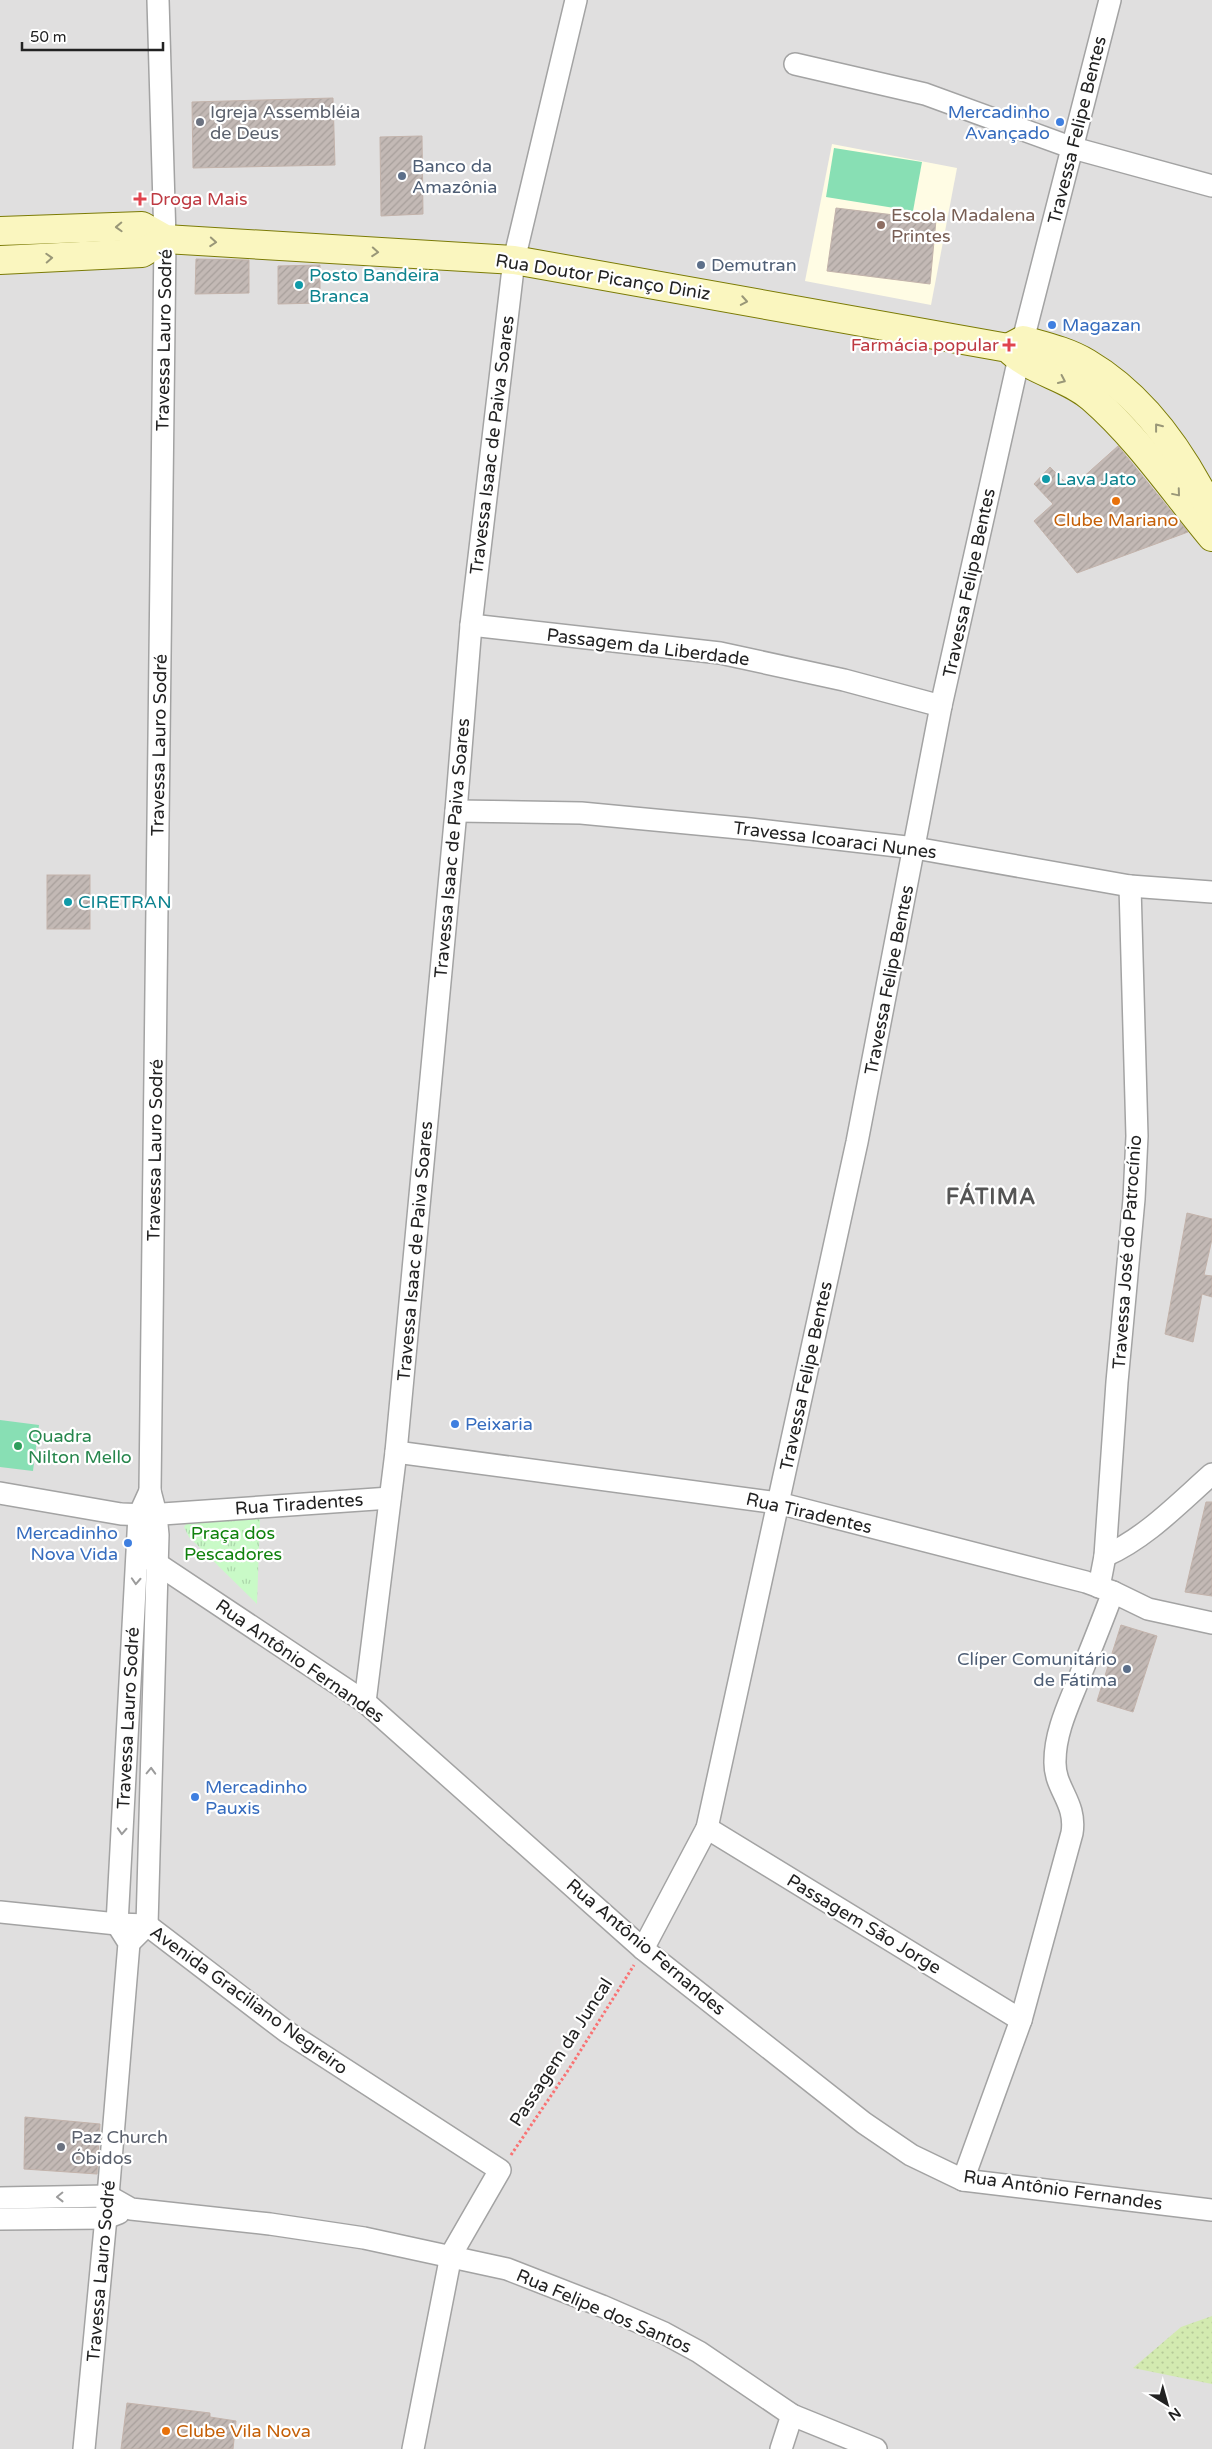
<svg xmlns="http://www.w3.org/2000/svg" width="1212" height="2449" font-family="'Varela Round',sans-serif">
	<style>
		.residential { fill: #e0dfdf }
		.education { fill: #fffce4 }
		.grass { fill: url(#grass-dots) }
		.park { fill: url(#park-tufts) }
		.pitch { fill: #88dfb4 }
		.building { fill: url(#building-hatch); stroke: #c3b3ab }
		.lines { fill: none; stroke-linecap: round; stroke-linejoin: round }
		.street-casing { stroke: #a3a3a3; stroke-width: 24 }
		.secondary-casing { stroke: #7b7b06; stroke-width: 30 }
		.path { stroke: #f97273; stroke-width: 3; stroke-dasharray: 2.5 2.5; stroke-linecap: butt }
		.street { stroke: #fff; stroke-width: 21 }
		.secondary { stroke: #faf6bf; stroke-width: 28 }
		.oneway { stroke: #999778 }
		.oneway2 { stroke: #9c9c9c }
		.worship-dot { fill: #6b7280; stroke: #fff; stroke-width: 2 }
		.shop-dot { fill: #3f7fe0; stroke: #fff; stroke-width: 2 }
		.service-dot { fill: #5c6f8a; stroke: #fff; stroke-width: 2 }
		.health-dot { fill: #e0444e; stroke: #fff; stroke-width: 2 }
		.education-dot { fill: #8d6e63; stroke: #fff; stroke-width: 2 }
		.culture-dot { fill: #0f9aa8; stroke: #fff; stroke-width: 2 }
		.food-dot { fill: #e8710a; stroke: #fff; stroke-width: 2 }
		.leisure-dot { fill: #2e9e5b; stroke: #fff; stroke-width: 2 }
		.labels { text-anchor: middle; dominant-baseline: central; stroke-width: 4.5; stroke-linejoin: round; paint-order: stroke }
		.worship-label { font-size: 18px; fill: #5b616d; stroke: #fff; text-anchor: start }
		.shop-label { font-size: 18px; fill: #366cbe; stroke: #fff; text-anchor: start }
		.street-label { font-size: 18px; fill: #222; stroke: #fff }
		.service-label { font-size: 18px; fill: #4e5e75; stroke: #fff; text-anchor: start }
		.health-label { font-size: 18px; fill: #be3a42; stroke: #fff; text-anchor: start }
		.education-label { font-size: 18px; fill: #785e54; stroke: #fff; text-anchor: start }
		.culture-label { font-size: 18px; fill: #0d838f; stroke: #fff; text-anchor: start }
		.food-label { font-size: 18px; fill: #c56008; stroke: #fff }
		.leisure-label { font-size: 18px; fill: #27864d; stroke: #fff; text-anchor: start }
		.park-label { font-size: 18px; fill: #10820d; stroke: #fff }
		.district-label { font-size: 22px; font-weight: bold; letter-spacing: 1px; fill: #555; stroke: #fff }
	</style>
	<defs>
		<pattern id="grass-dots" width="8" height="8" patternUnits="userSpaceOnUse" patternTransform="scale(1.25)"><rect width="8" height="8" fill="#d3eab0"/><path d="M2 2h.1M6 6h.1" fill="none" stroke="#b5c897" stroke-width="1.8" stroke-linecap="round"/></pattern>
		<pattern id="park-tufts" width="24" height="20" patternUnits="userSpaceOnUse" patternTransform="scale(1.25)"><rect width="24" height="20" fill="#c9fac7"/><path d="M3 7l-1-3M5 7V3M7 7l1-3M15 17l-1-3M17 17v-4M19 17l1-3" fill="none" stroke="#acd6ab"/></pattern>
		<pattern id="building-hatch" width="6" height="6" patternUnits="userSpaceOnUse" patternTransform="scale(1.25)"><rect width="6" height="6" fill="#c3b9b5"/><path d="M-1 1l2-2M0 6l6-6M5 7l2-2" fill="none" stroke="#a79f9b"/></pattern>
	</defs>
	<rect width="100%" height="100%" fill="#f2eee8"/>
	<!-- residential -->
	<rect class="residential" x="0" y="0" width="1212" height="2449"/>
	<!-- education -->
	<polygon class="education" points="832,144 957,168 931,305 805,281"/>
	<!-- grass -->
	<polygon class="grass" points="1212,2316 1212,2384 1133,2368 1181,2327"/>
	<!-- park -->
	<polygon class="park" points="260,1517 257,1604 189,1537 184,1527 187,1523"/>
	<!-- pitch -->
	<g class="pitch">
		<polygon points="834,148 922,162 913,211 826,197"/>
		<polygon points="0,1420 39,1425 33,1471 0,1467"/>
	</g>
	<!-- building -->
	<g class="building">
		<polygon points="333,98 335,165 193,168 192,102"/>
		<polygon points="422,136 423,214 381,216 380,137"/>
		<polygon points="836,208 936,220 930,284 827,271"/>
		<polygon points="196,259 249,260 249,293 195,294"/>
		<polygon points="320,265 320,303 278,304 278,266"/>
		<polygon points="1118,446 1188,532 1077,573 1034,521 1053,504 1034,484 1050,467 1071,488"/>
		<rect x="47" y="875" width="43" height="54"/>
		<polygon points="1187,1213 1212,1219 1212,1239 1204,1275 1212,1276 1212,1297 1202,1294 1193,1342 1165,1334"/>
		<polygon points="1206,1502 1212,1502 1212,1596 1185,1592"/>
		<polygon points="1121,1625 1157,1636 1133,1712 1097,1701"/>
		<polygon points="25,2117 100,2124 97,2174 24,2169"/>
		<polygon points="127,2403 210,2413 210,2417 236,2421 233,2449 121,2449"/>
	</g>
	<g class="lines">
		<!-- street casing -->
		<g class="street-casing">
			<g id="street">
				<polyline points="795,64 925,94 1073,148 1212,186"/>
				<polyline points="471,625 720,653 844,680 941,706"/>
				<polyline points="456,811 581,813 750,829 915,848 1130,886 1212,892"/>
				<polyline points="396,1452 778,1503 1086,1582 1113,1592 1148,1609 1212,1623"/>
				<polyline points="0,1493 121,1514 148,1515 390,1498"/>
				<polyline points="138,1551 365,1702 643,1949 864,2123 911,2155 963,2180 1212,2210"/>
				<path d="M1105,1556c41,-18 74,-53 107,-82"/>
				<polyline points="1099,1587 1105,1556 1117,1382 1134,1199 1137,1136 1130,886"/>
				<polyline points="365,1702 396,1452 456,811 471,625 514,260 576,0"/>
				<polyline points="707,1828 1021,2020"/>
				<polyline points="0,1912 117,1924 147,1925 287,2032 500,2170 451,2255 413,2449"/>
				<polyline points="129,1943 147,1925 158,1535 156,1514 150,1491 165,239 158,0"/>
				<polyline points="643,1949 707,1828 857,1142 941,706 1023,340 1110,0"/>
				<path d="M963,2180l58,-160 51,-187c5,-31 -18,-44 -17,-72 0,-28 13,-55 23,-80 12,-30 24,-59 35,-89"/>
				<polyline points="0,2198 108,2196 131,2209 270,2224 364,2238 507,2269 602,2306 664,2333 699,2352 792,2415 876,2449"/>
				<polyline points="0,2219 106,2218 119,2213"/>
				<polyline points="84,2449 108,2196 129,1943 117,1924 139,1515 150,1491"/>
				<polyline points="781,2449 792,2415"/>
			</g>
		</g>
		<!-- secondary casing -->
		<g class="secondary-casing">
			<g id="secondary">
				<path d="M0,231l142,-5 23,13 349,21 494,88c23,24 59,28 84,50 46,40 81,92 120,139"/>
				<polyline points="0,260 142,253 165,239"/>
				<path d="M1008,348l15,-8c21,6 44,11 64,23 56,33 97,92 125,150"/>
			</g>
		</g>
		<!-- path -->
		<polyline class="path" points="511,2155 569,2069 634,1965"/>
		<!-- street -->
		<use href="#street" class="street"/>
		<!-- secondary -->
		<use href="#secondary" class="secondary"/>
	</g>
	<!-- one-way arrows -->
	<defs><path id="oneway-chevron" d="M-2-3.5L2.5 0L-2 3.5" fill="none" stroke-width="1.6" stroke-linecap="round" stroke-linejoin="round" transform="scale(1.25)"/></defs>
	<g class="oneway">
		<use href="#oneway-chevron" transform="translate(119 227) rotate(178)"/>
		<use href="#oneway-chevron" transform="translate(213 242) rotate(4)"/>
		<use href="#oneway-chevron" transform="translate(375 252) rotate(4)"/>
		<use href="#oneway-chevron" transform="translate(49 258) rotate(-3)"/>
		<use href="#oneway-chevron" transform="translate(744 301) rotate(10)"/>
		<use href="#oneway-chevron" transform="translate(1062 380) rotate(25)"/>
		<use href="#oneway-chevron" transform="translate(1158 427) rotate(-128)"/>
		<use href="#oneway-chevron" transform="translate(1177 493) rotate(50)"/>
	</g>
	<g class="oneway2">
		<use href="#oneway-chevron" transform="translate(136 1581) rotate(93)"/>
		<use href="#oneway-chevron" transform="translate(151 1771) rotate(-88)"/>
		<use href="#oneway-chevron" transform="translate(122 1831) rotate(93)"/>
		<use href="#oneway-chevron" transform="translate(60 2197) rotate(179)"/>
	</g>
	<!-- markers -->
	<g class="worship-dot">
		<circle cx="200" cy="122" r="5"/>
		<circle cx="61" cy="2147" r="5"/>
	</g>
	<g class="shop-dot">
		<circle cx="1060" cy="122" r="5"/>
		<circle cx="1052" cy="325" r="5"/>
		<circle cx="455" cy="1424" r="5"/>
		<circle cx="128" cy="1543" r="5"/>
		<circle cx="195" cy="1797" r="5"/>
	</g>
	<g class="service-dot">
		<circle cx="402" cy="176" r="5"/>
		<circle cx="701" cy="265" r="5"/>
		<circle cx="1127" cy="1669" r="5"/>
	</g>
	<g class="health-dot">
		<path d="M137.5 191.5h5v5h5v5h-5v5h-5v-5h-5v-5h5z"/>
		<path d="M1006.5 337.5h5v5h5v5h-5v5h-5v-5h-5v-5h5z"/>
	</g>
	<circle class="education-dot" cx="881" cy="225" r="5"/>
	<g class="culture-dot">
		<circle cx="299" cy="285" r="5"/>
		<circle cx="1046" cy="479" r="5"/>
		<circle cx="68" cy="902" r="5"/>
	</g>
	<g class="food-dot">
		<circle cx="1116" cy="501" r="5"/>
		<circle cx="166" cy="2431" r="5"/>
	</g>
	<circle class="leisure-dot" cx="18" cy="1446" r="5"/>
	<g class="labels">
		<!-- worship labels -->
		<g class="worship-label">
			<text x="210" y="112">Igreja Assembléia<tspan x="210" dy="21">de Deus</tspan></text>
			<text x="71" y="2137">Paz Church<tspan x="71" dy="21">Óbidos</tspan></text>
		</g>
		<!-- shop labels -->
		<g class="shop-label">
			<text x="1050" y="112" text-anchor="end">Mercadinho<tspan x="1050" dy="21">Avançado</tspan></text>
			<text x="1062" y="325">Magazan</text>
			<text x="465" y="1424">Peixaria</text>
			<text x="118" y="1533" text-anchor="end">Mercadinho<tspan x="118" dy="21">Nova Vida</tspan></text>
			<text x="205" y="1787">Mercadinho<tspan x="205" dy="21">Pauxis</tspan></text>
		</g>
		<!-- street labels -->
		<g class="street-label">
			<text transform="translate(1077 130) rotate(-76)">Travessa Felipe Bentes</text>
			<text transform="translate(603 277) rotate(9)">Rua Doutor Picanço Diniz</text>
			<text transform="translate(164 340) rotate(-89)">Travessa Lauro Sodré</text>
			<text transform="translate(492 445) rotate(-83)">Travessa Isaac de Paiva Soares</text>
			<text transform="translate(969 583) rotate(-78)">Travessa Felipe Bentes</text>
			<text transform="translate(648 647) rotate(7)">Passagem da Liberdade</text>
			<text transform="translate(159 745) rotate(-89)">Travessa Lauro Sodré</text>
			<text transform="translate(835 840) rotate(7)">Travessa Icoaraci Nunes</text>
			<text transform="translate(452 848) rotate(-85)">Travessa Isaac de Paiva Soares</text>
			<text transform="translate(889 980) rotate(-79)">Travessa Felipe Bentes</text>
			<text transform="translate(155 1150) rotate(-89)">Travessa Lauro Sodré</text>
			<text transform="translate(415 1251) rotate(-85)">Travessa Isaac de Paiva Soares</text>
			<text transform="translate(1127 1252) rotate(-86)">Travessa José do Patrocínio</text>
			<text transform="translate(806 1376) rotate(-78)">Travessa Felipe Bentes</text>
			<text transform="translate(299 1504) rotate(-4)">Rua Tiradentes</text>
			<text transform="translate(809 1513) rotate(13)">Rua Tiradentes</text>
			<text transform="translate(300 1661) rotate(35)">Rua Antônio Fernandes</text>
			<text transform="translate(128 1718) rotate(-87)">Travessa Lauro Sodré</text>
			<text transform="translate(864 1924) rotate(31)">Passagem São Jorge</text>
			<text transform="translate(646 1947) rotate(40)">Rua Antônio Fernandes</text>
			<text transform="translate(249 2000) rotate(36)">Avenida Graciliano Negreiro</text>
			<text transform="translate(561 2052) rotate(-57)">Passagem da Juncal</text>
			<text transform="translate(1063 2190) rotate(8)">Rua Antônio Fernandes</text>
			<text transform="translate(101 2271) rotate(-85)">Travessa Lauro Sodré</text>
			<text transform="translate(604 2311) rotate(23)">Rua Felipe dos Santos</text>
		</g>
		<!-- service labels -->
		<g class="service-label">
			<text x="412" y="166">Banco da<tspan x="412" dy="21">Amazônia</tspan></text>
			<text x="711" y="265">Demutran</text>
			<text x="1117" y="1659" text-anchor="end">Clíper Comunitário<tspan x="1117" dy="21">de Fátima</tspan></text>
		</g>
		<!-- health labels -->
		<g class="health-label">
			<text x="150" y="199">Droga Mais</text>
			<text x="999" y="345" text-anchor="end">Farmácia popular</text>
		</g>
		<!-- education labels -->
		<g class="education-label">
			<text x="891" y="215">Escola Madalena<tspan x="891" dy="21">Printes</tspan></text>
		</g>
		<!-- culture labels -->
		<g class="culture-label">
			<text x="309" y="275">Posto Bandeira<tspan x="309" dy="21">Branca</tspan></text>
			<text x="1056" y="479">Lava Jato</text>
			<text x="78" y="902">CIRETRAN</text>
		</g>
		<!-- food labels -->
		<g class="food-label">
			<text x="1116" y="520">Clube Mariano</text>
			<text x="176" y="2431" text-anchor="start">Clube Vila Nova</text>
		</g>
		<!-- leisure labels -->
		<g class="leisure-label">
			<text x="28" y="1436">Quadra<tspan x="28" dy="21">Nilton Mello</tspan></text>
		</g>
		<!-- park labels -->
		<g class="park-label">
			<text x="233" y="1533">Praça dos<tspan x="233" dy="21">Pescadores</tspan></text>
		</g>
		<!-- district labels -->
		<g class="district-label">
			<text x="991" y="1197">FÁTIMA</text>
		</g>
	</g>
	<!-- north arrow -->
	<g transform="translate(1167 2404) rotate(143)" stroke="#ffffff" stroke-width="4" paint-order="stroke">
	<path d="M0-4L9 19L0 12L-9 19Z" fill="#222222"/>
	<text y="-8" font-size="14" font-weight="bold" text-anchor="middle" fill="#222222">N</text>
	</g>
	<!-- scale -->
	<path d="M22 42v8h141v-8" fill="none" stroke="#222222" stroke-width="2.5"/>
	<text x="30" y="42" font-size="15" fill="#222222" stroke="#ffffff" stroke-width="4" paint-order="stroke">50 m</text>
</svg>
